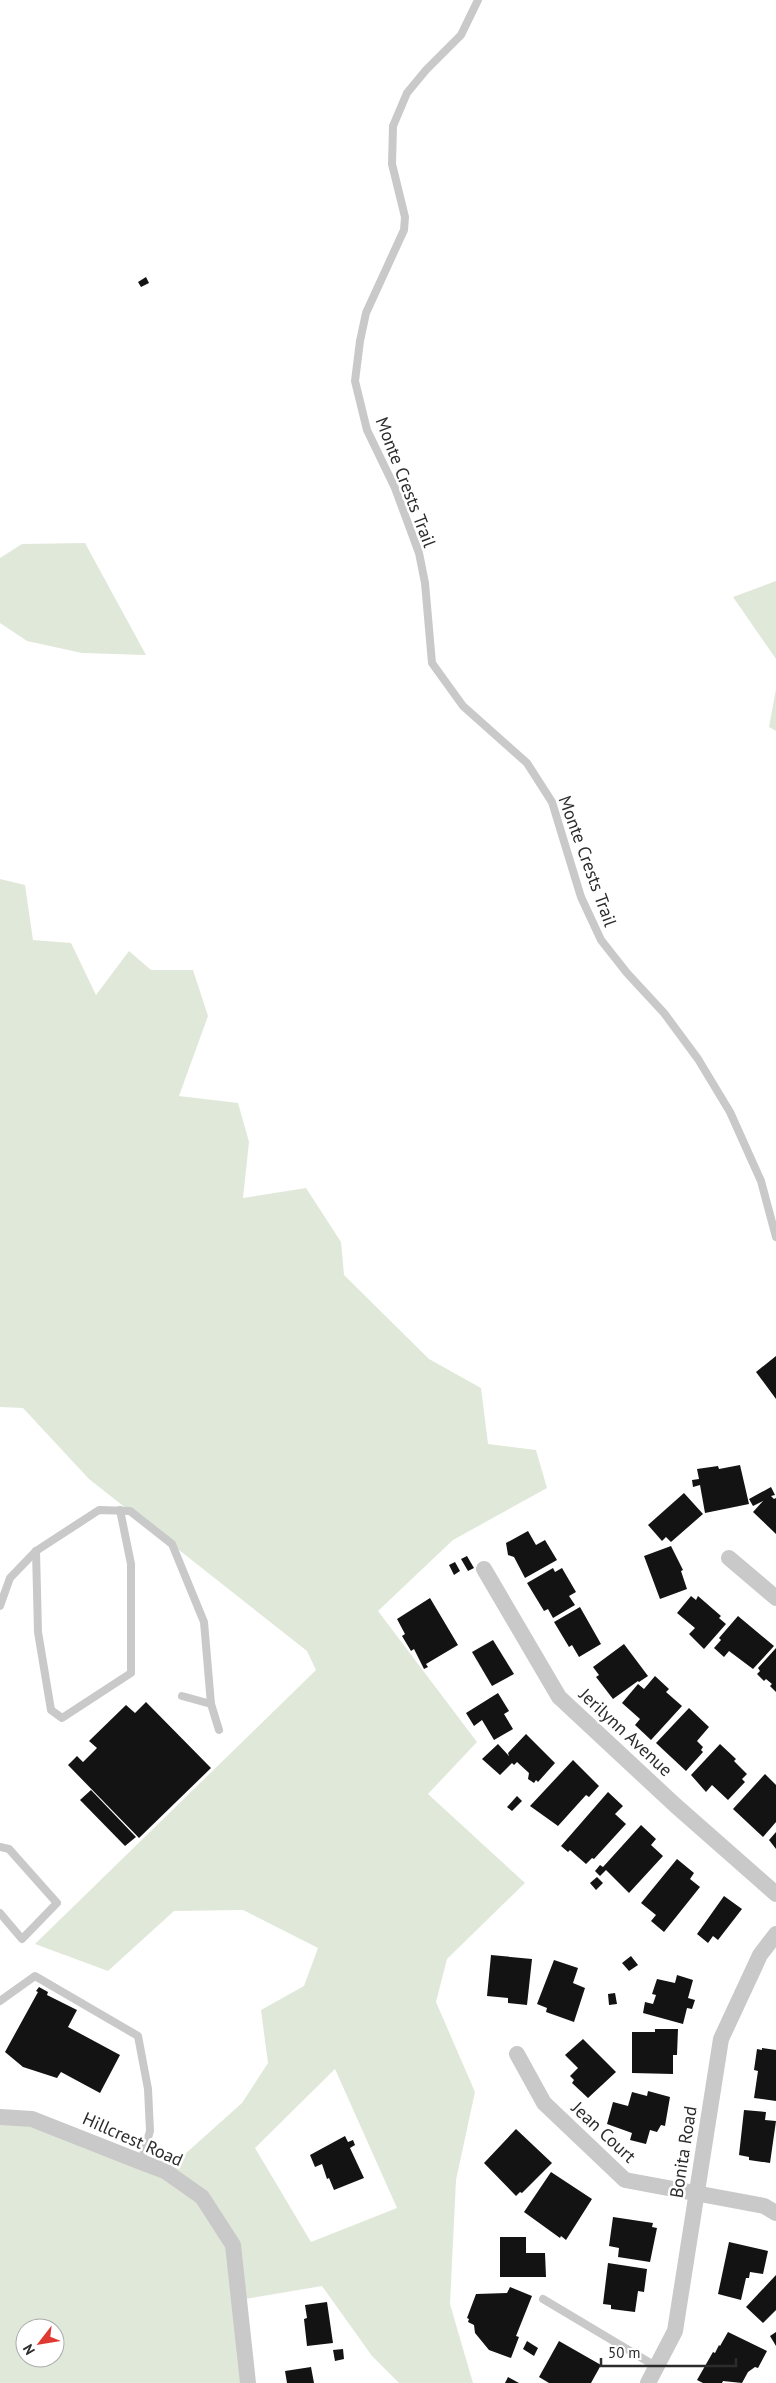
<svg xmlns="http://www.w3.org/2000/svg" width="776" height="2383" font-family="'PT Sans',sans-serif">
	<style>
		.green { fill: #e0e9d9; fill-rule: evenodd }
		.building { fill: #131313 }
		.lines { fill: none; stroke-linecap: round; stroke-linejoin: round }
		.service { stroke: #c9c9c9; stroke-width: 8 }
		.minor { stroke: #c9c9c9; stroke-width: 16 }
		.labels { text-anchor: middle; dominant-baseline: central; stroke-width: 5; stroke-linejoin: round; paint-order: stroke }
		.street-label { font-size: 18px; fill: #2c2c2c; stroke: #fff }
	</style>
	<rect width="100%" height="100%" fill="#fff"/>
	<!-- green -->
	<g class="green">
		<polygon points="85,543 146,655 82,653 27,641 0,623 0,558 22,544"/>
		<polygon points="776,581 776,659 733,597"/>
		<polygon points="776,689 776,731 769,727"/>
		<path d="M0,879l25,6 8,55 38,3 25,52 33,-44 22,19h42l15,46 -29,80 59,7 11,39 -6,56 63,-10 35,54 3,33 85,84 52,29 7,56 48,6 11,38 -94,52 -75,71 99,131 -49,52 97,89 -78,76 -11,43 39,90 -19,88 -6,124 23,79h-74l-27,-27 -50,-70 -83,14 9,83h-248v-266l166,54 76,-68 26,-40 -7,-53 43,-24 14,-38 -75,-38 -69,1 -66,60 -73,-27 281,-274 -9,-19 -218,-172 -66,-71 -23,-1zM335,2069l62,139 -86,34 -56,-94zM25,2328h30v30h-30z"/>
	</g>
	<!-- building -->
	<g class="building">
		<polygon points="146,277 149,283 141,287 138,282"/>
		<polygon points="776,1356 776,1399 756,1372"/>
		<polygon points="740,1465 749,1504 705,1513 700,1485 693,1487 692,1480 699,1479 697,1469 718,1466 719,1469"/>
		<polygon points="771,1487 775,1495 771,1496 774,1499 776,1498 776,1534 753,1512 763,1501 753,1506 749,1499"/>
		<polygon points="684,1493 703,1514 671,1542 666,1537 662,1541 648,1525"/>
		<polygon points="528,1531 536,1545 545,1540 557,1560 525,1578 514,1557 508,1555 506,1543"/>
		<polygon points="671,1546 683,1570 681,1571 687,1589 660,1599 644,1556"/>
		<polygon points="467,1556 474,1568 468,1571 461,1559"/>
		<polygon points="455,1562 460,1571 454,1575 449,1565"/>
		<polygon points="553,1568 555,1572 562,1568 576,1592 569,1596 575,1605 553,1618 548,1609 544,1611 527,1583"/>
		<polygon points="691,1596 696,1600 698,1596 721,1616 719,1618 726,1624 704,1649 689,1634 695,1628 677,1613"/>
		<polygon points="430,1598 458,1645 426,1664 428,1667 424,1669 414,1649 411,1651 402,1636 405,1634 397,1619"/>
		<polygon points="580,1607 601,1644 579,1657 572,1645 569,1647 554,1622"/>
		<polygon points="738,1616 774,1646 753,1669 729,1651 724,1657 714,1648 721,1640 719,1638"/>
		<polygon points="493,1640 514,1674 492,1686 472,1652"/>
		<polygon points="624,1644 648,1676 639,1682 638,1681 613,1699 596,1677 599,1675 593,1667"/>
		<polygon points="776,1648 776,1692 770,1686 772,1684 766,1679 764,1681 757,1674 760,1671 758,1668"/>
		<polygon points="655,1676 669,1689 666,1692 682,1706 651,1740 635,1725 640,1719 622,1703 638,1684 644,1689"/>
		<polygon points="498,1693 509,1711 504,1714 513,1729 494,1740 482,1720 474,1726 466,1713"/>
		<polygon points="146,1702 211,1768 139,1838 68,1765 77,1756 83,1762 97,1748 89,1741 126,1705 135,1713"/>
		<polygon points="689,1708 709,1727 697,1741 703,1747 701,1750 703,1752 686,1771 656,1743"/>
		<polygon points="526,1734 555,1763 538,1782 536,1780 534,1783 528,1779 529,1773 517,1762 514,1765 512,1763 500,1775 482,1759 498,1744 509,1756 508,1753"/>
		<polygon points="720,1744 736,1759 734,1761 747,1774 742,1779 745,1782 728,1800 712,1785 706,1792 691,1775"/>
		<polygon points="573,1760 599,1786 589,1797 586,1795 558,1826 530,1806"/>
		<polygon points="765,1774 776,1785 776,1822 763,1837 733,1809"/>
		<polygon points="91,1790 136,1837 125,1846 80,1800"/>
		<polygon points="608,1792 623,1806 615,1814 626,1824 594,1859 592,1858 586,1864 570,1850 568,1852 561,1846"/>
		<polygon points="517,1796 522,1801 512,1811 507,1807"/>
		<polygon points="641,1825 656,1839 651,1845 663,1856 629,1893 606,1870 600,1876 595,1871 600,1865 603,1867"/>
		<polygon points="776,1832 776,1849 769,1840"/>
		<polygon points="677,1859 694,1873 690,1879 700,1887 664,1932 651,1921 656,1915 641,1903"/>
		<polygon points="597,1877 603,1883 596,1890 590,1883"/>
		<polygon points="724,1896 742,1909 718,1940 713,1936 708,1943 697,1934"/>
		<polygon points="491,1955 532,1959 527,2005 508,2003 508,1998 487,1996"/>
		<polygon points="631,1956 638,1965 629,1971 622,1963"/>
		<polygon points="554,1960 578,1968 573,1983 585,1988 574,2022 546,2012 547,2008 537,2004"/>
		<polygon points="677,1975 693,1980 688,1998 695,2000 692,2009 687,2008 683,2024 643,2013 645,2002 653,2004 656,1995 652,1994 657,1979 675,1983"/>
		<polygon points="39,1987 48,1992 47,1995 77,2010 68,2027 120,2055 100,2093 61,2072 57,2078 23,2067 5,2052 38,1992 36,1991"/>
		<polygon points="615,1993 617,2004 609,2005 608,1994"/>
		<polygon points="655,2029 678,2029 677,2055 673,2055 673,2074 632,2073 632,2032 655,2032"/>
		<polygon points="583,2039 616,2072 588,2098 572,2083 574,2080 570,2076 578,2068 565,2055"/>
		<polygon points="762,2048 776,2050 776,2101 754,2098 758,2071 754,2070 757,2049 762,2050"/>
		<polygon points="648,2091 670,2097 665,2126 661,2125 657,2132 650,2130 646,2144 630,2140 632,2133 607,2124 613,2102 628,2106 632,2092 647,2096"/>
		<polygon points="744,2110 766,2112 765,2120 776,2121 770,2163 749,2160 749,2157 739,2155"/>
		<polygon points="516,2129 552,2163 522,2193 520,2192 516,2196 484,2163"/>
		<polygon points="345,2136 348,2142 353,2140 355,2145 350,2148 364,2178 334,2190 329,2178 327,2179 322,2164 315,2167 310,2155"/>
		<polygon points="551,2172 592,2199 566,2240 561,2236 560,2238 524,2212"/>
		<polygon points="613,2217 653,2223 652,2227 657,2228 650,2262 618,2257 619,2248 609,2246"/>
		<polygon points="500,2237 526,2237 526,2253 545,2253 546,2277 500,2277"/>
		<polygon points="729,2242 768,2251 763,2274 750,2272 749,2278 746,2278 741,2300 718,2294"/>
		<polygon points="608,2263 647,2269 644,2292 638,2291 635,2312 611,2309 611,2305 603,2304"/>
		<polygon points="776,2275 776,2310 763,2323 746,2307"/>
		<polygon points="510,2287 532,2296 516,2336 519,2337 511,2358 489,2350 475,2333 474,2325 468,2322 469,2319 467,2318 476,2294 507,2293"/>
		<polygon points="327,2302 333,2343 307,2346 304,2319 307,2318 305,2305"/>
		<polygon points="728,2332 767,2351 758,2368 755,2367 748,2372 742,2383 723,2381 722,2383 703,2383 697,2380 713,2352 715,2353 719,2345 720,2346"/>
		<polygon points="776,2332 776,2346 770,2336"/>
		<polygon points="527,2341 538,2348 534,2356 523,2349"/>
		<polygon points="559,2341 601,2365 591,2383 549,2383 539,2377"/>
		<polygon points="343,2349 344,2359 335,2361 333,2350"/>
		<polygon points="311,2367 314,2383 287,2383 285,2371"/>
		<polygon points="508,2377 519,2383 505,2383"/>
	</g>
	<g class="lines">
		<!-- service -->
		<g class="service">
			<polyline points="478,0 461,35 426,70 407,93 393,126 392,164 405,217 404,230 366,313 360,341 355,381 367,430 395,488 419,553 425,583 432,663 463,706 527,763 552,802 581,897 601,940 627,973 664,1013 698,1059 730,1112 761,1181 776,1237"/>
			<polyline points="36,1551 38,1632 51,1710 62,1718 131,1673 131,1564 120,1510"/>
			<polyline points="0,1606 10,1578 36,1551 99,1510 130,1511 172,1544 204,1622 211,1704 182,1696"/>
			<polyline points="211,1704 219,1730"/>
			<polyline points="0,1847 9,1849 57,1903 22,1939 0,1913"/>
			<polyline points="0,2001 35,1976 138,2036 148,2089 150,2131 141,2162"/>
			<polyline points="543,2299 657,2367"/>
		</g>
		<!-- minor -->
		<g class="minor">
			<polyline points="729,1558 776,1598"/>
			<polyline points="484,1569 559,1697 675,1805 776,1894"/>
			<polyline points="517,2054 544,2103 625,2180 764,2206 776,2213"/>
			<polyline points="0,2117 32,2119 141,2162 165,2171 202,2197 233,2245 248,2383"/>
			<polyline points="648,2383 675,2331 721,2039 760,1955 776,1934"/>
		</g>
	</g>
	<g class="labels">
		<!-- street labels -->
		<g class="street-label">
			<text transform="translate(406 482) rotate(69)">Monte Crests Trail</text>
			<text transform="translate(588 861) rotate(70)">Monte Crests Trail</text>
			<text transform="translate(626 1732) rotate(43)">Jerilynn Avenue</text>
			<text transform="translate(604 2132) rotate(43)">Jean Court</text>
			<text transform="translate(133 2139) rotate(24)">Hillcrest Road</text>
			<text transform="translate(683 2152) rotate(-81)">Bonita Road</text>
		</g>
	</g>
	<!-- north arrow -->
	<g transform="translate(40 2343) rotate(239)"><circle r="24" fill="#ffffff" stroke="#ababab"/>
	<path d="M0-4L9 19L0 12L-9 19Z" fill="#df3932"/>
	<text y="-8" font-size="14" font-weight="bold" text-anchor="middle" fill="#2c2c2c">N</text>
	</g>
	<!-- scale -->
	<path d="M601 2358v8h135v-8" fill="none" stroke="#2c2c2c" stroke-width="2.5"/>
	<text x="608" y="2358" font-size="15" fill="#2c2c2c" stroke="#ffffff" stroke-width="4" paint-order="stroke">50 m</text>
</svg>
